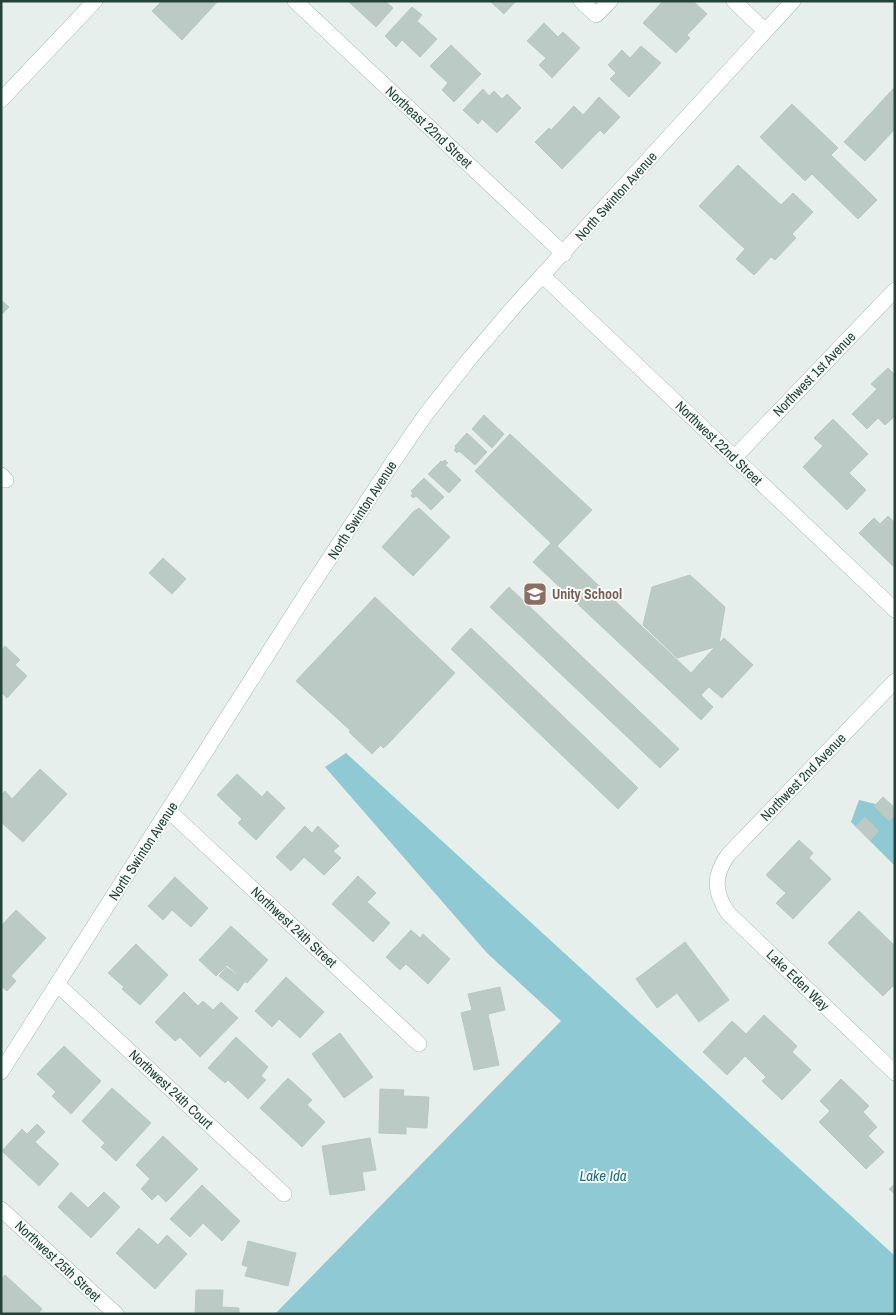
<svg xmlns="http://www.w3.org/2000/svg" width="896" height="1315" font-family="'Archivo Narrow',sans-serif">
	<style>
		.water { fill: #8ec9d4 }
		.building { fill: #bbcac4; stroke: #b8c9c2 }
		.lines { fill: none; stroke-linecap: round; stroke-linejoin: round }
		.minor-casing { stroke: #a8b8b2; stroke-width: 16 }
		.tertiary-casing { stroke: #a8b8b2; stroke-width: 16 }
		.minor { stroke: #fff; stroke-width: 15 }
		.tertiary { stroke: #fff; stroke-width: 15 }
		.labels { text-anchor: middle; dominant-baseline: central; stroke-width: 4; stroke-linejoin: round; paint-order: stroke }
		.street-label { font-size: 14px; fill: #24423a; stroke: #f7fbf9 }
		.education-label { font-size: 14px; font-weight: bold; fill: #785e54; stroke: #f7fbf9; text-anchor: start }
		.water-label { font-size: 15px; font-style: italic; fill: #1c6f80; stroke: #f7fbf9 }
	</style>
	<rect width="100%" height="100%" fill="#e6efeb"/>
	<!-- water -->
	<g class="water">
		<polygon points="346,753 895,1256 895,1314 275,1314 561,1021 487,953 325,767"/>
		<polygon points="859,800 888,807 895,813 895,866 851,822"/>
	</g>
	<!-- building -->
	<g class="building">
		<polygon points="162,1 218,1 182,40 152,11"/>
		<polygon points="348,1 385,1 393,8 376,27"/>
		<polygon points="490,1 516,1 504,14"/>
		<polygon points="663,1 693,1 707,14 687,35 690,38 676,53 643,23"/>
		<polygon points="412,7 422,15 417,21 437,39 420,57 402,40 396,47 385,36"/>
		<polygon points="544,23 558,37 563,32 580,48 552,78 539,65 546,58 527,41"/>
		<polygon points="451,45 481,74 454,102 442,90 448,83 430,66"/>
		<polygon points="641,46 661,63 629,97 610,79 616,73 608,65 622,50 630,58"/>
		<polygon points="894,88 895,129 865,161 844,142"/>
		<polygon points="483,89 489,96 494,91 502,99 507,94 521,108 497,133 482,119 478,124 463,110"/>
		<polygon points="599,97 620,117 604,134 600,130 562,169 535,142 549,128 551,130 574,106 583,115"/>
		<polygon points="792,104 838,148 831,155 877,200 858,219 812,174 805,181 760,137"/>
		<polygon points="738,165 781,205 793,193 813,212 792,234 796,238 775,260 771,257 754,275 736,259 745,249 699,206"/>
		<polygon points="1,300 9,307 1,315"/>
		<polygon points="888,368 895,375 895,416 885,425 878,418 867,429 852,414 877,389 871,384"/>
		<polygon points="484,415 504,434 492,448 472,429"/>
		<polygon points="833,419 868,454 849,473 866,490 847,510 803,467 823,446 814,438"/>
		<polygon points="467,433 487,452 475,465 459,451 457,453 454,450 456,448 455,446"/>
		<polygon points="510,434 592,510 557,546 691,673 715,647 677,658 643,625 652,587 690,575 725,607 719,643 724,638 753,665 722,698 709,687 701,695 713,707 701,720 533,562 551,543 475,471"/>
		<polygon points="445,460 448,463 445,465 461,480 449,493 428,474 441,461 442,462"/>
		<polygon points="424,478 444,497 431,510 416,496 414,498 411,496 413,493 411,491"/>
		<polygon points="419,508 450,537 413,576 382,547 414,511"/>
		<polygon points="888,516 895,523 895,568 859,533 874,518 880,524"/>
		<polygon points="163,558 186,579 172,594 149,573"/>
		<polygon points="509,587 679,749 660,768 490,607"/>
		<polygon points="375,597 455,673 387,745 383,748 381,745 372,754 349,732 351,731 296,681"/>
		<polygon points="471,628 638,788 618,809 451,649"/>
		<polygon points="5,646 20,660 15,665 27,676 7,698 1,692 1,650"/>
		<polygon points="40,769 67,794 23,842 1,822 1,795 5,791 12,799"/>
		<polygon points="237,774 262,797 267,791 285,808 256,840 238,823 242,819 217,795"/>
		<polygon points="883,797 895,808 895,815 889,821 874,806"/>
		<polygon points="865,817 879,831 870,840 856,826"/>
		<polygon points="305,826 312,833 318,826 339,846 333,851 341,858 324,875 304,857 291,871 276,857"/>
		<polygon points="799,840 813,853 809,858 831,879 793,919 776,903 786,893 766,875"/>
		<polygon points="358,876 376,893 367,902 390,923 373,942 332,904"/>
		<polygon points="175,877 208,908 191,927 172,910 163,920 148,906"/>
		<polygon points="16,910 46,938 11,976 16,981 7,991 1,986 1,926"/>
		<polygon points="859,911 895,946 895,984 883,996 828,943"/>
		<polygon points="231,926 268,960 247,983 227,965 216,976 199,960"/>
		<polygon points="411,930 420,938 423,934 450,959 428,984 406,964 400,970 386,957"/>
		<polygon points="685,942 729,1000 699,1022 677,993 657,1008 636,979"/>
		<polygon points="136,944 168,975 140,1005 122,989 124,987 108,973"/>
		<polygon points="226,967 245,981 238,991 219,976"/>
		<polygon points="286,977 324,1012 300,1038 279,1019 272,1027 255,1011"/>
		<polygon points="500,987 505,1010 488,1014 499,1065 474,1070 461,1013 472,1010 468,994"/>
		<polygon points="184,992 198,1006 203,1001 213,1010 221,1002 238,1018 200,1057 180,1037 175,1041 155,1022"/>
		<polygon points="764,1015 797,1046 792,1052 811,1070 782,1100 762,1081 766,1077 745,1056 727,1075 703,1052 732,1021 746,1034"/>
		<polygon points="340,1033 373,1077 344,1098 312,1054"/>
		<polygon points="236,1037 268,1067 261,1076 266,1080 248,1099 228,1080 225,1083 208,1068"/>
		<polygon points="64,1046 101,1081 71,1114 52,1096 56,1092 37,1074"/>
		<polygon points="288,1078 312,1100 307,1105 325,1122 302,1147 260,1108"/>
		<polygon points="841,1079 869,1106 863,1112 877,1127 868,1136 884,1152 866,1169 819,1122 830,1111 820,1101"/>
		<polygon points="112,1088 151,1123 116,1161 101,1147 105,1143 82,1121"/>
		<polygon points="380,1089 404,1090 403,1096 429,1097 427,1128 406,1127 406,1134 379,1133"/>
		<polygon points="37,1124 45,1132 35,1142 59,1164 39,1186 2,1151 22,1129 27,1134"/>
		<polygon points="163,1136 198,1169 166,1202 158,1194 152,1200 141,1189 150,1179 136,1165"/>
		<polygon points="370,1138 376,1170 362,1172 365,1190 330,1195 322,1146"/>
		<polygon points="895,1184 895,1194 889,1189"/>
		<polygon points="202,1185 240,1221 222,1241 203,1223 190,1237 170,1219"/>
		<polygon points="71,1192 88,1208 104,1192 120,1207 91,1238 58,1207"/>
		<polygon points="139,1228 158,1245 167,1235 187,1254 155,1289 116,1253"/>
		<polygon points="248,1241 296,1253 288,1286 245,1276 248,1267 242,1265"/>
		<polygon points="5,1275 42,1309 38,1314 1,1314 1,1280"/>
		<polygon points="196,1290 223,1290 222,1307 239,1308 239,1314 195,1314"/>
	</g>
	<g class="lines">
		<!-- minor casing -->
		<g class="minor-casing">
			<g id="minor">
				<polyline points="581,1 596,15 610,1"/>
				<polyline points="734,1 765,31"/>
				<polyline points="543,276 895,610"/>
				<polyline points="734,458 895,290"/>
				<polyline points="1,475 6,480"/>
				<path d="M895,681l-167,174c-15,21 -14,37 0,58l167,160"/>
				<polyline points="169,811 419,1044"/>
				<polyline points="57,984 284,1194"/>
				<polyline points="1,1072 306,594 395,459 426,414 471,357 518,302 793,1"/>
				<polyline points="1,1209 116,1314"/>
			</g>
		</g>
		<!-- tertiary casing -->
		<g class="tertiary-casing">
			<g id="tertiary">
				<polyline points="295,1 564,254"/>
				<polyline points="1,100 95,1"/>
			</g>
		</g>
		<!-- minor -->
		<use href="#minor" class="minor"/>
		<!-- tertiary -->
		<use href="#tertiary" class="tertiary"/>
	</g>
	<!-- icons -->
	<defs>
		<g id="school-square" transform="scale(1.25)"><rect x="-9" y="-9" width="18" height="18" rx="4" fill="#8d6e63" stroke="#f7fbf9"/><path d="M0-5L7-2L0 1L-7-2ZM-4 1L0 2.5L4 1V4Q0 6-4 4Z" fill="#fff"/></g>
	</defs>
	<g fill-rule="evenodd">
		<use href="#school-square" x="535" y="594"/>
	</g>
	<g class="labels">
		<!-- street labels -->
		<g class="street-label">
			<text transform="translate(429 127) rotate(43)">Northeast 22nd Street</text>
			<text transform="translate(616 196) rotate(-48)">North Swinton Avenue</text>
			<text transform="translate(814 374) rotate(-46)">Northwest 1st Avenue</text>
			<text transform="translate(719 443) rotate(44)">Northwest 22nd Street</text>
			<text transform="translate(362 510) rotate(-57)">North Swinton Avenue</text>
			<text transform="translate(803 777) rotate(-46)">Northwest 2nd Avenue</text>
			<text transform="translate(143 851) rotate(-57)">North Swinton Avenue</text>
			<text transform="translate(294 927) rotate(43)">Northwest 24th Street</text>
			<text transform="translate(798 980) rotate(44)">Lake Eden Way</text>
			<text transform="translate(171 1089) rotate(43)">Northwest 24th Court</text>
			<text transform="translate(58 1261) rotate(43)">Northwest 25th Street</text>
		</g>
		<!-- education labels -->
		<g class="education-label">
			<text x="552" y="594">Unity School</text>
		</g>
		<!-- water labels -->
		<g class="water-label">
			<text x="603" y="1175">Lake Ida</text>
		</g>
	</g>
	<!-- border -->
	<rect width="896" height="1315" fill="none" stroke="#24423a" stroke-width="5"/>
</svg>
